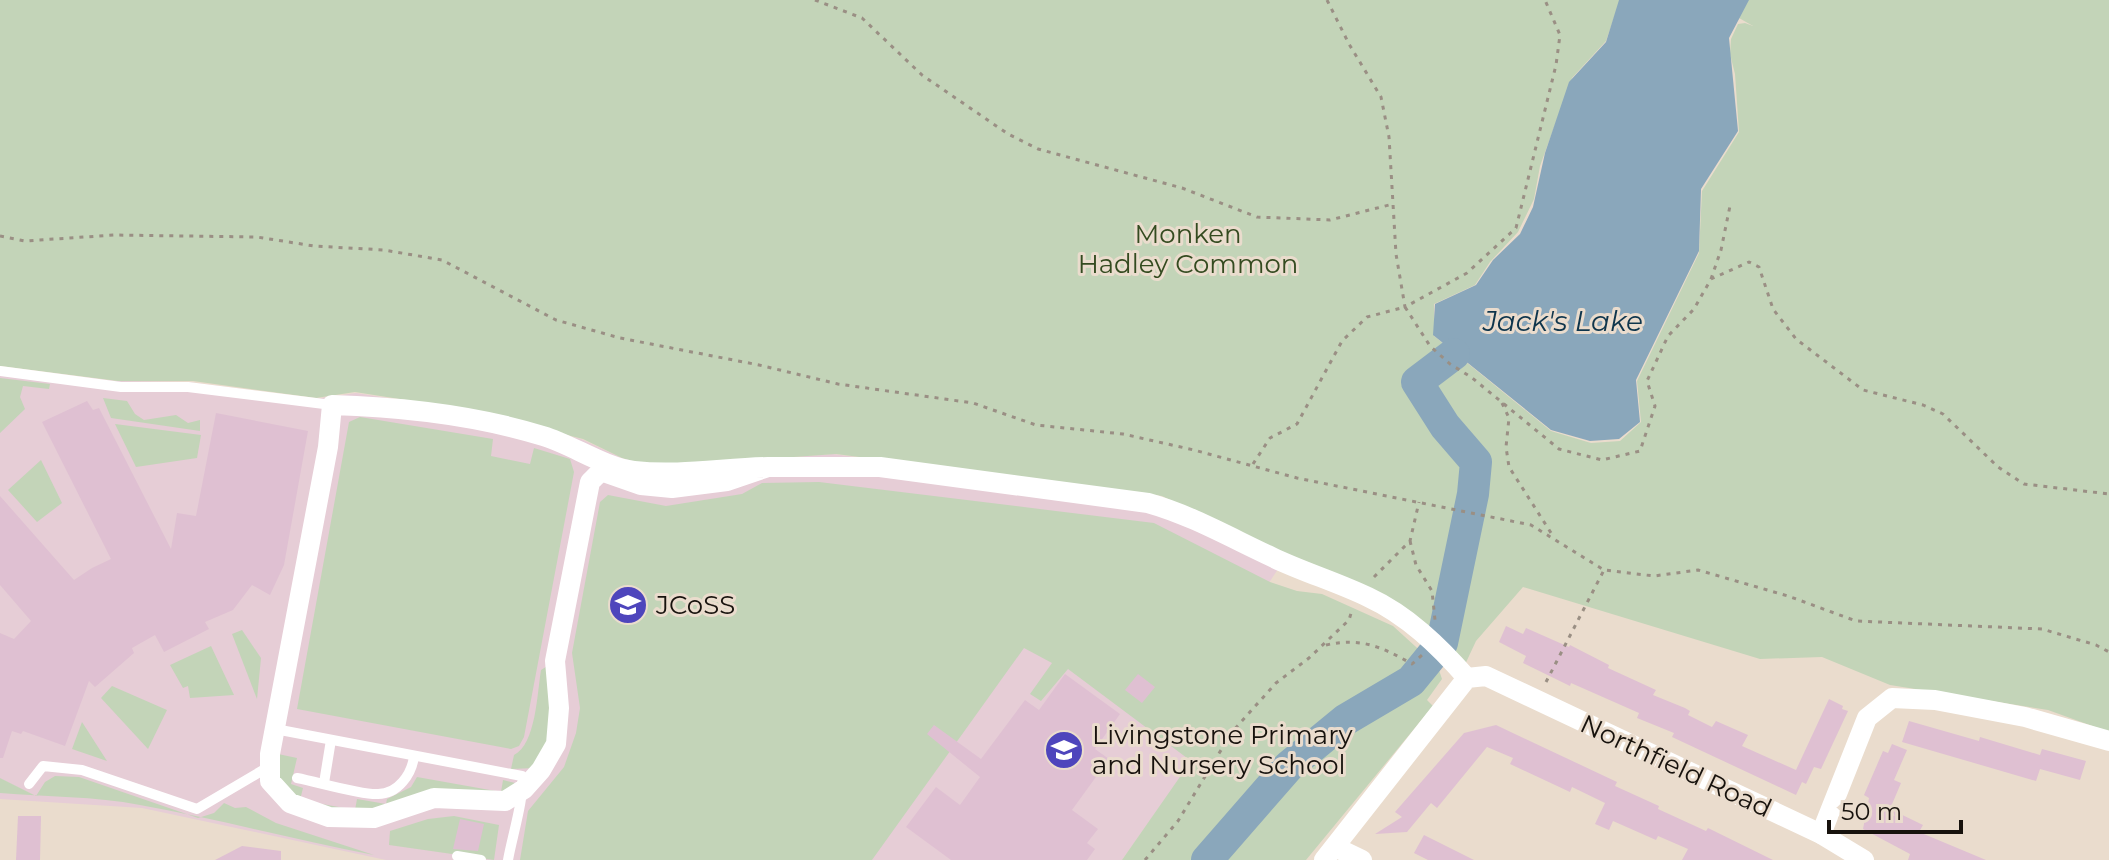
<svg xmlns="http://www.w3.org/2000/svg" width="2109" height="860" font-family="Montserrat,sans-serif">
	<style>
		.education { fill: #e6cdd6 }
		.green { fill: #c3d4b8 }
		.water { fill: #8aa7bb }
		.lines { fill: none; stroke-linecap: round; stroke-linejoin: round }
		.river { stroke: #8aa7bb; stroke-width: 32 }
		.building { fill: #dfc0d2 }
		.path { stroke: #9a8f84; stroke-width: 3; stroke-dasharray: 4 6; stroke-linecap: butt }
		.service { stroke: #fff; stroke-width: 10 }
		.minor { stroke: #fff; stroke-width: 20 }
		.labels { text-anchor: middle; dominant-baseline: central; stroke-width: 6; stroke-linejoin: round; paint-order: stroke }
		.park-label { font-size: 26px; fill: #344b20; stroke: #eadccd }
		.poi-label { font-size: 26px; fill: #17120d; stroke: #eadccd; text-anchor: start }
		.street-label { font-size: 26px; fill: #17120d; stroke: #eadccd }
		.water-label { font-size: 28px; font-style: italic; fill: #0e354c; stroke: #eadccd }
	</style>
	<rect width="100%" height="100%" fill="#eadccd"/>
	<!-- education -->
	<polygon class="education" points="0,367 116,381 189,382 314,399 356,393 471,411 581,439 624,459 704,464 833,454 1161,498 1286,557 1219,659 1192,761 1122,860 386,860 142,808 0,799"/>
	<!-- green -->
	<g class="green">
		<polygon points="0,0 1620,0 1606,41 1572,78 1540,166 1534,199 1518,232 1490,262 1475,285 1434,304 1434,336 1551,431 1591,443 1620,441 1641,422 1637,381 1699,253 1702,191 1739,132 1735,74 1730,54 1731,39 1738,24 1745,23 1753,26 1739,18 1725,0 2109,0 2109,732 2048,710 1890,685 1822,657 1760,659 1523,587 1476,641 1462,671 1445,652 1286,557 1162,496 836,454 653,467 622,458 583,439 463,409 355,392 316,398 193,381 118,381 0,366"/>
		<polygon points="0,378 50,384 49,389 23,386 20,397 25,409 0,433"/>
		<polygon points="103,398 127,401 135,414 144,420 176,415 188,423 200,420 200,431 111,418"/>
		<polygon points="360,417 493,439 491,456 530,464 534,448 570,459 574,472 524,737 519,746 511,749 297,709 349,422"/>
		<polygon points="115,424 201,435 197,458 136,467"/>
		<polygon points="41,460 62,503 37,522 8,490"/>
		<polygon points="819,482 1154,523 1270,582 1297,591 1322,594 1393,626 1438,667 1442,679 1427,700 1433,706 1306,860 1122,860 1191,761 1068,669 1041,701 1030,694 1052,663 1024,648 872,860 520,860 528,811 564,767 576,733 580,708 572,653 600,502 608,495 666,506 742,494 762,483"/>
		<polygon points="242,630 261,658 257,699 232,634"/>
		<polygon points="211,646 234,695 190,698 188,686 183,688 170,665"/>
		<path d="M549,665l3,78 -17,25 -24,1 3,-14c22,-11 23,-61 27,-85z"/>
		<polygon points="112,686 167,710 148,749 101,698"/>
		<polygon points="82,722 107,761 72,749"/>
		<polygon points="278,754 297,758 291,784 303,788 300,800 355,810 357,799 386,804 387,799 411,787 417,777 501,792 503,780 519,784 507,794 376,811 334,813 300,800 278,780"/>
		<path d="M55,776l24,1 119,41 16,-5 10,-10 11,5 11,-1 30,16 98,32c-78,-15 -156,-36 -234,-50 -45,-9 -94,-8 -140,-12v-15l36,18 9,-14z"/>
		<polygon points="454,816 499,825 494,860 389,845 390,831 428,819"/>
	</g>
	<!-- water -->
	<polygon class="water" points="1619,0 1749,0 1729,38 1738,131 1701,189 1699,251 1636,380 1640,422 1619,439 1590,441 1551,430 1433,335 1435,304 1476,285 1493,260 1520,234 1533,207 1545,153 1569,82 1606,42"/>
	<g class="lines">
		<!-- river -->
		<polyline class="river" points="1207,860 1289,766 1345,720 1411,681 1442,643 1473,494 1476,462 1445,426 1417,382 1454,354"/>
	</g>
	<!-- building -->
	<g class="building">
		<polygon points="87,401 93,410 99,408 171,549 177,513 196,516 216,413 308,431 284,565 270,595 252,585 233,610 205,622 209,629 164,652 155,635 132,648 134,653 95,687 89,681 65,746 23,731 21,734 12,731 3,758 0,758 0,633 14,639 31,621 0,585 0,496 74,580 92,568 111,559 42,422"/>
		<polygon points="1506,626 1523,634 1526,628 1569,647 1570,645 1609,665 1608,668 1656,690 1653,695 1685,708 1690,711 1688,715 1712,727 1716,721 1748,735 1742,746 1796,770 1829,699 1843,706 1842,709 1848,711 1821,769 1814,767 1806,784 1802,782 1796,795 1672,737 1674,733 1637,718 1639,713 1571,683 1570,686 1523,663 1526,656 1499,642"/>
		<polygon points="1065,674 1120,714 1095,749 1109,759 1072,810 1098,829 1087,843 1095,849 1087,860 951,860 906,827 936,787 960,805 980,777 927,734 934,725 981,759 1025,700 1039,710"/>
		<polygon points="1138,674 1155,687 1142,703 1125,690"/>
		<polygon points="1909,721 1979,741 1980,737 2040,755 2042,749 2086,761 2080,780 2040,769 2036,781 1902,742"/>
		<polygon points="1496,725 1617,782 1615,786 1659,806 1658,809 1706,831 1708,828 1773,860 1682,860 1688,849 1658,836 1656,840 1613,821 1609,830 1595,824 1605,803 1572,787 1570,792 1510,764 1513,758 1487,747 1437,808 1431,803 1407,832 1375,834 1402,817 1395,812 1464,733"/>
		<polygon points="1892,744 1907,750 1894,780 1901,783 1890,809 1923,825 1919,832 1986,860 1908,860 1910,854 1863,829 1869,798 1864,795 1883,751 1888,753"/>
		<polygon points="18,816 41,816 40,860 16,860"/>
		<polygon points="460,819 484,824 478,851 453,849"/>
		<polygon points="1424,835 1474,860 1428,860 1414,853"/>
		<polygon points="242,846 281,851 281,860 215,860"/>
	</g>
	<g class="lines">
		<!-- path -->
		<g class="path">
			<polyline points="815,0 862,18 922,75 1008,134 1038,149 1182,188 1257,217 1330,220 1393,204"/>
			<polyline points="1327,0 1349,44 1381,97 1389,137 1396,254 1405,307 1467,273 1516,228 1556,65 1560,35 1545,0"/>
			<polyline points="0,236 25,241 114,235 257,237 314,246 384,250 442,260 556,320 620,338 759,365 838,384 973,403 1036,425 1123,434 1194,450 1297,478 1531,525 1604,570 1654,576 1698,570 1788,596 1856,621 2042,629 2096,645 2109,652"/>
			<polyline points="1711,279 1721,250 1730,206"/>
			<polyline points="1502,403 1509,418 1506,447 1509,467 1553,536"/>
			<polyline points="1253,464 1270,438 1297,424 1342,341 1367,317 1405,307 1430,346 1450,364 1471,377 1559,449 1602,460 1640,451 1655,406 1647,381 1668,336 1694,309 1711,279 1749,262 1759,267 1773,309 1796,339 1863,390 1923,405 1943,414 1998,467 2024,484 2109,494"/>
			<polyline points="1410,541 1416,565 1432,591 1435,620"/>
			<polyline points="1374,577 1410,541 1419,502"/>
			<path d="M1326,645c35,-8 56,2 86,19l10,-9"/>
			<polyline points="1546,682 1604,570"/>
			<polyline points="1145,860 1178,821 1232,732 1276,683 1309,658 1349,620 1352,610"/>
		</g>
		<!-- service -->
		<g class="service">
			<polyline points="0,371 121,387 188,387 332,405"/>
			<path d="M275,729l247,47c3,20 -10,61 -14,84"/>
			<path d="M297,778c21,4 63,17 81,16 20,0 34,-20 36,-38"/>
			<polyline points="324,783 331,740"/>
			<polyline points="29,784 43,766 82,770 197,809 270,766"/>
			<polyline points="457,856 481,860"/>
		</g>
		<!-- minor -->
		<g class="minor">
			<path d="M768,467c-45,1 -89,9 -134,4 -31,-4 -61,-26 -91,-35 -68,-21 -141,-29 -211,-31l-4,42 -58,307v27l20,22 39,14 45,1 60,-20 71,3 19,-12 17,-19 15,-26 3,-36 -4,-47 35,-179 11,-11 40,14 31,3 55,-7 41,-14h112l268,36c43,12 83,35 124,54 31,15 65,25 96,40 39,18 71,49 99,81"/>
			<polyline points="1821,834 1867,718 1892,698 1935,700 2025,717 2109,741"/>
			<polyline points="1335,847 1362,860"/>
			<polyline points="1324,860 1467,678 1486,676 1821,834 1864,860"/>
		</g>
	</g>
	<!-- icons -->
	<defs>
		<g id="school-disc" transform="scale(2)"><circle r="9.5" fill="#4e45bc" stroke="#eadccd"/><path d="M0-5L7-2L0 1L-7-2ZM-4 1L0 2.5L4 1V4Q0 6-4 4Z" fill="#fff"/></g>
	</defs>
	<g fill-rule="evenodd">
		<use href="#school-disc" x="628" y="605"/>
		<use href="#school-disc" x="1064" y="750"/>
	</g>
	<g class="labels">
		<!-- park labels -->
		<g class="park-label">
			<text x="1188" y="234">Monken<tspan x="1188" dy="30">Hadley Common</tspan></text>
		</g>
		<!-- poi labels -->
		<g class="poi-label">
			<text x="656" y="605">JCoSS</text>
			<text x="1092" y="735">Livingstone Primary<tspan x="1092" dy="30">and Nursery School</tspan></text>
		</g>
		<!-- street labels -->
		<g class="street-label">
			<text transform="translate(1676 766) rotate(25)">Northfield Road</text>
		</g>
		<!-- water labels -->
		<g class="water-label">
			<text x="1563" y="321">Jack's Lake</text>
		</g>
	</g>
	<!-- scale -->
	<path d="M1829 820v12h132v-12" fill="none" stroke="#17120d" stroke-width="4"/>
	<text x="1841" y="820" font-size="24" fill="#17120d" stroke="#eadccd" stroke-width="6" paint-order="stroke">50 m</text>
</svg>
